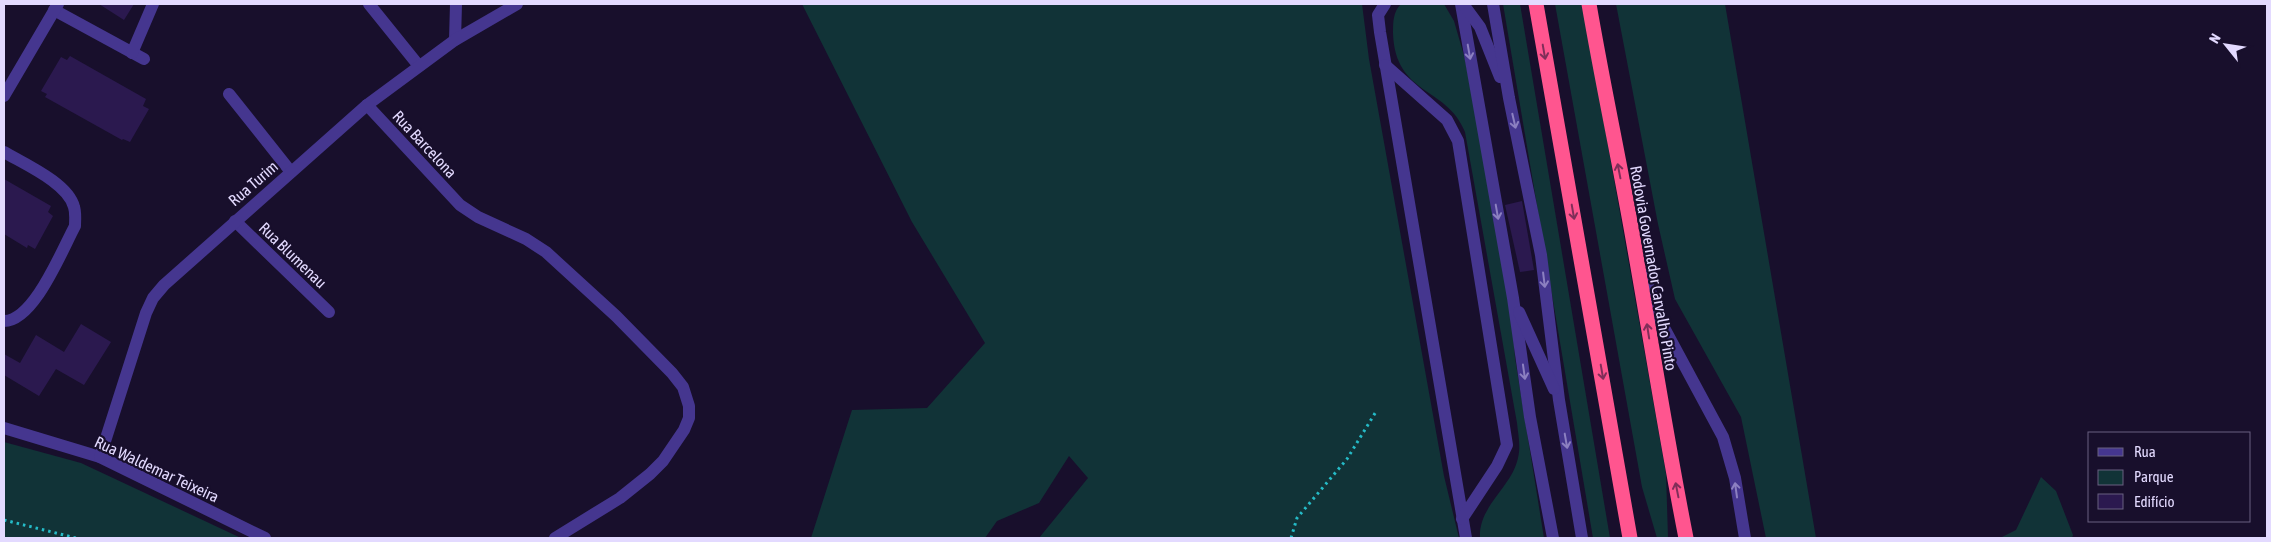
<svg xmlns="http://www.w3.org/2000/svg" width="2271" height="542" font-family="'Asap Condensed',sans-serif">
	<style>
		.green { fill: #113337 }
		.building { fill: #2b194f }
		.lines { fill: none; stroke-linecap: round; stroke-linejoin: round }
		.path { stroke: #25bbc7; stroke-width: 3; stroke-dasharray: 2.5 4; stroke-linecap: butt }
		.minor { stroke: #45368f; stroke-width: 12 }
		.highway { stroke: #ff558f; stroke-width: 15 }
		.oneway { stroke: #8c80c1 }
		.oneway2 { stroke: #802e59 }
		.labels { text-anchor: middle; dominant-baseline: central; stroke-width: 4.5; stroke-linejoin: round; paint-order: stroke }
		.street-label { font-size: 16px; fill: #e3daff; stroke: #180f2c }
	</style>
	<rect width="100%" height="100%" fill="#180f2c"/>
	<!-- green -->
	<g class="green">
		<polygon points="802,4 1362,4 1369,59 1444,476 1459,538 1039,538 1088,478 1069,456 1039,503 997,521 985,538 811,538 852,410 927,408 985,343 912,222"/>
		<path d="M1401,4h43l10,17 11,38 46,248 4,51 29,180h-64c-2,-32 32,-51 38,-80 3,-12 0,-24 -1,-35l-52,-291c-18,-46 -70,-36 -72,-99 0,-11 0,-21 8,-29z"/>
		<polygon points="1503,4 1520,4 1610,538 1593,538"/>
		<polygon points="1555,4 1583,4 1666,474 1668,538 1657,538 1642,487"/>
		<polygon points="1616,4 1725,4 1816,538 1766,538 1741,417 1675,299 1658,224"/>
		<polygon points="4,442 81,463 241,538 4,538"/>
		<polygon points="2041,477 2056,491 2073,535 2072,538 2000,538 2016,530"/>
	</g>
	<!-- building -->
	<g class="building">
		<polygon points="99,4 134,4 124,20"/>
		<polygon points="70,56 146,99 143,106 149,109 130,142 123,139 122,140 45,97 47,94 41,91 61,57 67,60"/>
		<polygon points="4,179 51,206 48,212 53,216 35,249 28,245 27,248 4,234"/>
		<polygon points="1522,201 1534,270 1520,272 1505,205"/>
		<polygon points="81,324 111,342 84,385 56,369 39,396 4,375 4,354 20,363 36,335 64,352"/>
	</g>
	<g class="lines">
		<!-- path -->
		<g class="path">
			<polyline points="4,520 76,538"/>
			<polyline points="1291,538 1297,518 1347,459 1377,410"/>
		</g>
		<!-- minor -->
		<g class="minor">
			<polyline points="369,4 419,66"/>
			<polyline points="1385,4 1378,15 1380,32 1466,538"/>
			<polyline points="1461,4 1513,298 1530,417 1553,538"/>
			<polyline points="1463,4 1480,27 1500,77"/>
			<polyline points="1493,4 1509,98 1541,255 1559,400 1582,538"/>
			<polyline points="54,10 144,59"/>
			<polyline points="455,40 456,4"/>
			<polyline points="132,53 153,4"/>
			<polyline points="1385,65 1447,120 1458,141 1507,445 1497,466 1462,519"/>
			<polyline points="229,94 291,172"/>
			<polyline points="4,96 58,4"/>
			<polyline points="367,105 460,205 478,217 526,239 546,252 616,316 672,373 683,387 689,406 689,418 684,430 663,461 650,474 620,498 555,538"/>
			<path d="M4,152c20,12 64,31 70,55 2,6 1,13 1,19 -13,24 -41,95 -71,95"/>
			<polyline points="235,221 329,312"/>
			<polyline points="1644,274 1661,322 1723,437 1735,478 1745,538"/>
			<polyline points="1519,312 1554,389"/>
			<polyline points="4,428 100,457 265,538"/>
			<polyline points="100,457 146,313 153,298 164,285 367,105 455,40 517,4"/>
		</g>
		<!-- highway -->
		<g class="highway">
			<polyline points="1536,4 1630,538"/>
			<path d="M1589,4c14,82 32,164 46,246 17,96 32,192 51,288"/>
		</g>
	</g>
	<!-- one-way arrows -->
	<defs><path id="oneway-shaft" d="M-6 0H5M1.5-3L5.5 0L1.5 3" fill="none" stroke-width="1.6" stroke-linecap="round" stroke-linejoin="round" transform="scale(1.25)"/></defs>
	<g class="oneway">
		<use href="#oneway-shaft" transform="translate(1469 52) rotate(80)"/>
		<use href="#oneway-shaft" transform="translate(1514 121) rotate(77)"/>
		<use href="#oneway-shaft" transform="translate(1497 212) rotate(80)"/>
		<use href="#oneway-shaft" transform="translate(1544 280) rotate(83)"/>
		<use href="#oneway-shaft" transform="translate(1524 372) rotate(82)"/>
		<use href="#oneway-shaft" transform="translate(1566 441) rotate(80)"/>
		<use href="#oneway-shaft" transform="translate(1736 490) rotate(-98)"/>
	</g>
	<g class="oneway2">
		<use href="#oneway-shaft" transform="translate(1544 52) rotate(80)"/>
		<use href="#oneway-shaft" transform="translate(1619 171) rotate(-101)"/>
		<use href="#oneway-shaft" transform="translate(1573 212) rotate(80)"/>
		<use href="#oneway-shaft" transform="translate(1648 331) rotate(-99)"/>
		<use href="#oneway-shaft" transform="translate(1602 372) rotate(80)"/>
		<use href="#oneway-shaft" transform="translate(1677 490) rotate(-101)"/>
	</g>
	<g class="labels">
		<!-- street labels -->
		<g class="street-label">
			<text transform="translate(425 144) rotate(47)">Rua Barcelona</text>
			<text transform="translate(253 183) rotate(-41)">Rua Turim</text>
			<text transform="translate(293 255) rotate(44)">Rua Blumenau</text>
			<text transform="translate(1654 268) rotate(80)">Rodovia Governador Carvalho Pinto</text>
			<text transform="translate(157 469) rotate(25)">Rua Waldemar Teixeira</text>
		</g>
	</g>
	<!-- border -->
	<rect width="2271" height="542" fill="none" stroke="#e3daff" stroke-width="10"/>
	<!-- legend -->
	<rect x="2088" y="432" width="162" height="90" fill="#180f2c" stroke="#696080"/>
	<rect x="2098" y="448" width="25" height="8" fill="#45368f" stroke="#696080"/>
	<text x="2134" y="457" font-size="15" fill="#e3daff">Rua</text>
	<rect x="2098" y="470" width="25" height="15" fill="#113337" stroke="#696080"/>
	<text x="2134" y="482" font-size="15" fill="#e3daff">Parque</text>
	<rect x="2098" y="494" width="25" height="15" fill="#2b194f" stroke="#696080"/>
	<text x="2134" y="507" font-size="15" fill="#e3daff">Edifício</text>
	<!-- north arrow -->
	<g transform="translate(2226 45) rotate(300)" stroke="#180f2c" stroke-width="4" paint-order="stroke">
	<path d="M0-4L9 19L0 12L-9 19Z" fill="#e3daff"/>
	<text y="-8" font-size="14" font-weight="bold" text-anchor="middle" fill="#e3daff">N</text>
	</g>
</svg>
